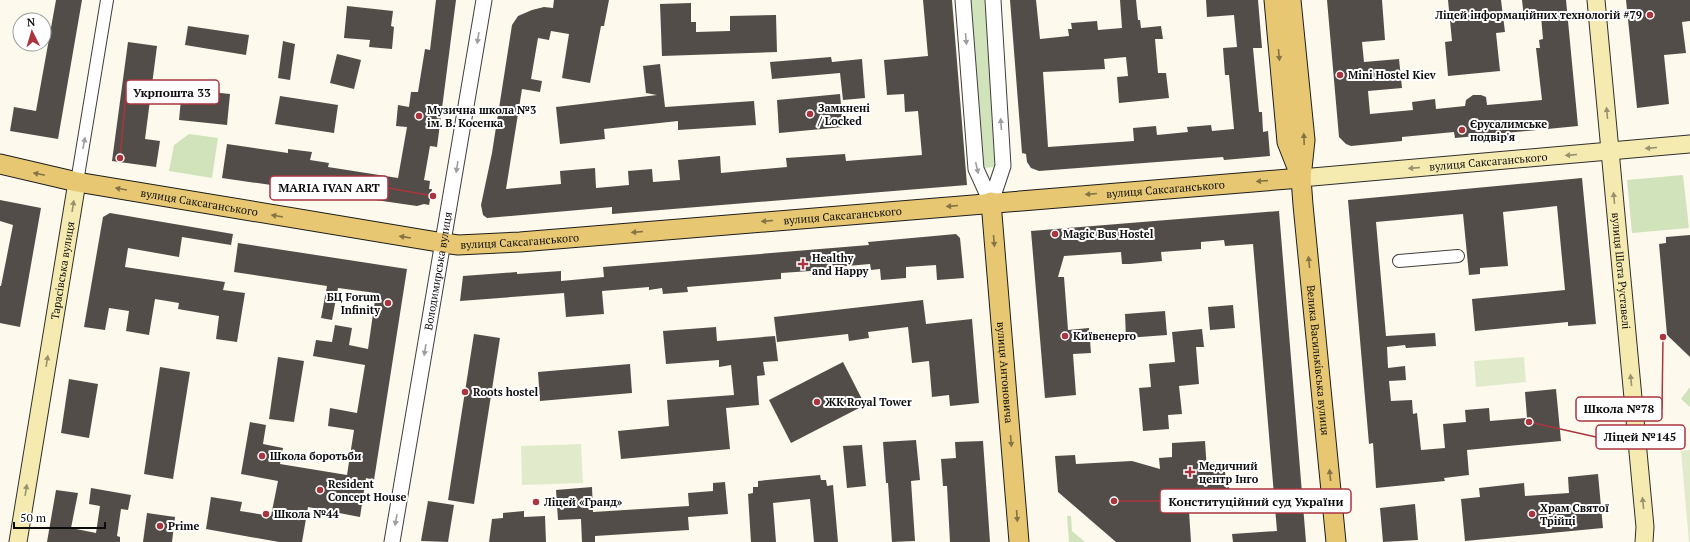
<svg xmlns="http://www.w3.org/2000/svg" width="1690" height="542" font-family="'PT Serif',serif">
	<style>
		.green { fill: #d1e3bb }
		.pitch { fill: #e1ebcb }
		.building { fill: #534d4a }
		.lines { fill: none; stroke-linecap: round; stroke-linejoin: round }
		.minor-casing { stroke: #3f3f3f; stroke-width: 14 }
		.tertiary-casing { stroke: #3f3f3f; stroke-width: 17 }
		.secondary-casing { stroke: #2e2e2e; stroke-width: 19 }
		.primary-casing { stroke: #1d1d1d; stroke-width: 21 }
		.minor { stroke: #fff; stroke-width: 12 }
		.tertiary { stroke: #fff; stroke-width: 15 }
		.secondary { stroke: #f5ebb0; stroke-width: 17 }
		.primary { stroke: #e7c772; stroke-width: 19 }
		.oneway { fill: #9e9e9e }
		.oneway2 { fill: #847344 }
		.oneway3 { fill: #98926e }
		.poi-dot { fill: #aa353f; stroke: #fff; stroke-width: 1.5 }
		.labels { text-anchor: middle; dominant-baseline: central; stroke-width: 4; stroke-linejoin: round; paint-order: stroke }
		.poi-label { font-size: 11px; font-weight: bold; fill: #0c0c0c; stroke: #fff; text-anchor: start }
		.street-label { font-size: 11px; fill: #0c0c0c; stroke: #fff }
		.leader { fill: none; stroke: #aa353f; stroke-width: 1.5 }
		.callout-dot { fill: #aa353f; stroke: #fff; stroke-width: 1.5 }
		.callout { fill: #fff; stroke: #aa353f; stroke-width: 1.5 }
		.callout-label { font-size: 12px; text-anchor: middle; font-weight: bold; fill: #0c0c0c }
	</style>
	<rect width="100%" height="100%" fill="#fdf9ed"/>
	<!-- green -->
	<g class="green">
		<polygon points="963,0 993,0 1003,166 976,169"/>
		<polygon points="189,134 218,138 212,178 169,171 174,145"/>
		<polygon points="1683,175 1689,228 1632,233 1627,180"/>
		<polygon points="1690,387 1690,407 1681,399"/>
		<polygon points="1067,516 1071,516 1072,531 1085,542 1069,542"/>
	</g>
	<!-- pitch -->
	<g class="pitch">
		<polygon points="1524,357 1526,382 1476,387 1474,361"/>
		<polygon points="581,444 583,483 522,485 521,446"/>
		<polygon points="1690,450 1690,542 1689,542 1681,451"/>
	</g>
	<!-- building -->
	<g class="building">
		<polygon points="56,0 82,0 58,139 10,131 14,107 36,111"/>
		<polygon points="436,0 456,0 437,147 430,146 424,180 430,181 429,189 432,189 429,205 424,204 417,206 222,178 227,144 288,153 288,149 312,152 310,160 329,163 328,167 398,178 407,127 396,126 398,105 409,107 411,92 418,92 425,49 430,50"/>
		<polygon points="554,0 609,0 604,26 601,26 590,83 562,78 569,34 551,31 549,40 538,38 531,79 542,81 540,92 522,89 506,189 561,184 560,171 595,168 596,188 629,185 628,171 652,169 653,182 680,180 678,160 720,156 721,173 787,167 786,158 845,154 846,161 922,155 918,111 905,112 904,94 887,95 884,60 928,56 923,0 952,0 967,185 612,214 612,207 487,218 483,215 481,205 492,153 512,25 518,16 532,10 544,7 553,8"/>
		<polygon points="1010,0 1036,0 1040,39 1069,36 1068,29 1072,29 1071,23 1097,21 1098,30 1122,28 1120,0 1136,0 1138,20 1140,20 1141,28 1161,26 1163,39 1155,39 1158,73 1166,73 1169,98 1119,103 1117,77 1128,76 1126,57 1104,59 1105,69 1043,72 1048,147 1134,141 1133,128 1156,126 1157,135 1188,132 1187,127 1211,125 1212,131 1234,129 1229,75 1225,75 1223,48 1237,47 1234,15 1207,17 1206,0 1258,0 1262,48 1253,48 1259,112 1262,112 1263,132 1268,131 1270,156 1224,160 1223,157 1039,171 1031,168 1027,162 1026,154 1022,153"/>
		<polygon points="1327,0 1382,0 1385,40 1362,42 1364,62 1399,59 1402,88 1368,91 1370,114 1413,110 1412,102 1435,99 1436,109 1465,106 1466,100 1473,95 1481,95 1486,97 1487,105 1542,100 1536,48 1540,48 1539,40 1543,39 1541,16 1524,18 1522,0 1566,0 1578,126 1455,138 1454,132 1402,137 1402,141 1351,146 1346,144 1339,137"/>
		<polygon points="1448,0 1501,0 1505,32 1496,33 1500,71 1448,76 1445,42 1452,41"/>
		<polygon points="1626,0 1690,0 1690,21 1682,22 1686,53 1664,55 1669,104 1637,108"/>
		<polygon points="691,3 691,22 696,22 696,32 730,31 730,16 776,15 777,52 662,56 660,4"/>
		<polygon points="347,6 393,11 391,26 394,27 392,49 369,47 370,40 344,38"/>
		<polygon points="188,26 249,35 246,55 185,45"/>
		<polygon points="283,41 295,44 290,80 278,78"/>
		<polygon points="128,42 157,46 145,139 160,141 156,167 112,161"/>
		<polygon points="337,54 361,60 354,89 330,83"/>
		<polygon points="831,57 832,62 862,59 865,98 843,100 840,73 772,79 770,62"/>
		<polygon points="660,64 665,107 754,101 756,125 678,130 678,121 604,129 605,139 560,144 556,107 657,95 646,93 643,66"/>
		<polygon points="182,89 230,94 227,125 179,120"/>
		<polygon points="840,94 843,127 779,133 777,100"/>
		<polygon points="280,96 338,105 334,133 275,124"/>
		<polygon points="1582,178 1596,324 1568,326 1568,322 1475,331 1472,299 1565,290 1557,206 1503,212 1508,266 1480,268 1480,274 1469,275 1463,214 1376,222 1386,336 1435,333 1436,346 1406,348 1405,345 1387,347 1388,368 1405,366 1406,380 1389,381 1391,401 1412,400 1413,414 1417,413 1421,450 1445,448 1443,424 1466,422 1465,410 1489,408 1490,421 1527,418 1525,392 1556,389 1561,441 1467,450 1469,475 1444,478 1445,481 1376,488 1373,443 1369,444 1348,200"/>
		<polygon points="0,200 41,208 20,327 0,323 0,286 1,286 13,225 0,221"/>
		<polygon points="1279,211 1306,542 1233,542 1232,534 1277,531 1253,244 1225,246 1224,240 1201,242 1201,249 1161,252 1162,261 1130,264 1122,264 1121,252 1064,256 1058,277 1064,277 1068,330 1089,328 1091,353 1073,354 1076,395 1045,398 1031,231"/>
		<polygon points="110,213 233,234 231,245 182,237 179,257 128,248 125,267 225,282 223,290 245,293 237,342 216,339 219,316 178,309 179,303 155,299 149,335 126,331 129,311 109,308 105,330 84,327 103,217"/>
		<polygon points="956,234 960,238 964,278 937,280 936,265 906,267 906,278 881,280 880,269 871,270 870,264 825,268 825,270 781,273 781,279 687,287 688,292 663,294 662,288 649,290 649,287 602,291 604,314 566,317 564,293 460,301 463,276 517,272 517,274 561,271 561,281 604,277 603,267 869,245 868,242"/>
		<polygon points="1690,235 1690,357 1667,335 1659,244 1666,243 1666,237"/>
		<polygon points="238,243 407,269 374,480 366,478 360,517 308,507 302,542 279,542 206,529 211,497 242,502 240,511 271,516 278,481 241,474 250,422 266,425 263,444 283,448 280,464 347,475 354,430 328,426 330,408 357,413 365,365 313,356 316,340 332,342 335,325 352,328 349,345 368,349 376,293 338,288 332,320 321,318 327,286 234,272"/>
		<polygon points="923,300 926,324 972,319 979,403 950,406 949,395 932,397 929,361 912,363 908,327 868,332 869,338 849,341 848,334 777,342 774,317"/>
		<polygon points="1233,305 1235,328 1210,330 1208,307"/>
		<polygon points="1165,311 1167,335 1126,338 1125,314"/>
		<polygon points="716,327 717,341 775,336 778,361 763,362 765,375 757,376 759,405 726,408 730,449 621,459 618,431 669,426 667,400 734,395 731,365 719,367 719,360 666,364 663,331"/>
		<polygon points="1202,329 1204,347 1196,347 1199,384 1179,386 1182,414 1168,415 1169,429 1143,431 1139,388 1151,387 1149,364 1175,362 1172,332"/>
		<polygon points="474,334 500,338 474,504 448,500"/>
		<polygon points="278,357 304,361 294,422 269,419"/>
		<polygon points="843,362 865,405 791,443 769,400"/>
		<polygon points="630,364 632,393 540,401 538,372"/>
		<polygon points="160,367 190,372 173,479 144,474"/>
		<polygon points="69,379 98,384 89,438 61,433"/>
		<polygon points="916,440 920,480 911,481 915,541 892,542 888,483 886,483 883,442"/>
		<polygon points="983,441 990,542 950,542 947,486 943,486 941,459 956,458 955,442"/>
		<polygon points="1205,441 1207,471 1225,470 1226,488 1229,487 1230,508 1189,511 1191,542 1116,542 1058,492 1055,456 1075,455 1076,464 1132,461 1160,469 1159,458 1172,457 1172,443"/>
		<polygon points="862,445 866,486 847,488 843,446"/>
		<polygon points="1598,474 1603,528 1465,541 1461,499 1480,497 1479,488 1524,483 1525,496 1569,493 1568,477"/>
		<polygon points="820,475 821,480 826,480 827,486 833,485 838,542 814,542 810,499 773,503 776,542 751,542 748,494 753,493 753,487 758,487 758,481"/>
		<polygon points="725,482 728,514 688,517 689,530 595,536 595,542 582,542 581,519 558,520 556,490 592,487 593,512 689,506 688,493 713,491 713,483"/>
		<polygon points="91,488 131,495 128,510 121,509 117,536 120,537 120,542 47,542 56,490 78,493 71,528 96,533 100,506 89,504"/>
		<polygon points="428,501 454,505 448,542 421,541"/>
		<polygon points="1415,504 1418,540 1383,542 1380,508"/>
		<polygon points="524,511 524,517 545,516 546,542 489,542 492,519 503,518 503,513"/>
		<polygon points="147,513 175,517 172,542 143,542"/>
	</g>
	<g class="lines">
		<!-- minor casing -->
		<g class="minor-casing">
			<g id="minor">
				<polyline points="77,182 107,0"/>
				<polyline points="1399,261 1458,256"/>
			</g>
		</g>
		<!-- tertiary casing -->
		<g class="tertiary-casing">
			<g id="tertiary">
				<polyline points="963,0 976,169 991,202"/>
				<polyline points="991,202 1003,166 993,0"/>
				<path id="s1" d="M392,542l92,-542"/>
			</g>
		</g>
		<!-- secondary casing -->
		<g class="secondary-casing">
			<g id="secondary">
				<path id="s2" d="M1596,0l49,527 -1,15"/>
				<path id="s3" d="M1301,178l389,-34"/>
				<path id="s4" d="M18,542l59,-360"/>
			</g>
		</g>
		<!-- primary casing -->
		<g class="primary-casing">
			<g id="primary">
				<polyline points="1274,0 1287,142 1300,175"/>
				<path id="s5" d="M1291,0l14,140 -4,38 2,27 33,337"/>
				<path id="s6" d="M0,164l77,18 367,61 14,2 62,-3 781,-64"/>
				<path id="s7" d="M991,202l28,340"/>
			</g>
		</g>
		<!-- minor -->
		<use href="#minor" class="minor"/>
		<!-- tertiary -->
		<use href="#tertiary" class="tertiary"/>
		<!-- secondary -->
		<use href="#secondary" class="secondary"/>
		<!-- primary -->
		<use href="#primary" class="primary"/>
	</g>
	<!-- one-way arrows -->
	<defs><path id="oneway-solid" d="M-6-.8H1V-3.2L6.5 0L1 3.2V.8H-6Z"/></defs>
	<g class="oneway">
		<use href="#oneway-solid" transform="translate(478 38) rotate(99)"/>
		<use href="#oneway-solid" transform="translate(966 39) rotate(85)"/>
		<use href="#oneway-solid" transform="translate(1001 124) rotate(-94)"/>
		<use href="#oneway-solid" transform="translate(84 143) rotate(-79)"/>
		<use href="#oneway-solid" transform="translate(457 167) rotate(99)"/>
		<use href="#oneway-solid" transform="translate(977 168) rotate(77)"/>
		<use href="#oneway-solid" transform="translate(425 350) rotate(99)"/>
		<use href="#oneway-solid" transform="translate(396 520) rotate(100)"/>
	</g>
	<g class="oneway2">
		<use href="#oneway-solid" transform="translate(1279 55) rotate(85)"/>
		<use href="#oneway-solid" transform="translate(1304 139) rotate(-92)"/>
		<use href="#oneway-solid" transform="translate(39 174) rotate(-168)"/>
		<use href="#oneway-solid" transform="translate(1262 181) rotate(176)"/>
		<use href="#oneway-solid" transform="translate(121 189) rotate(-170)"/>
		<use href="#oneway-solid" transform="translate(1091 194) rotate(175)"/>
		<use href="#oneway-solid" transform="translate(952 206) rotate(175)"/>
		<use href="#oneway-solid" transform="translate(277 216) rotate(-170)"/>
		<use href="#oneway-solid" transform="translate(767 221) rotate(175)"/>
		<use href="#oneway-solid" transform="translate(637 232) rotate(175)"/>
		<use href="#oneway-solid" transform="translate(405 237) rotate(-171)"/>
		<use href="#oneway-solid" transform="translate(994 241) rotate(85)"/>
		<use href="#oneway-solid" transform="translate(1309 262) rotate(-96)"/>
		<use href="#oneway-solid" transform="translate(1011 441) rotate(85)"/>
		<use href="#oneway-solid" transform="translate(1330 475) rotate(-96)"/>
		<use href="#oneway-solid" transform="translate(1017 516) rotate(86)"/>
	</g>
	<g class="oneway3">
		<use href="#oneway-solid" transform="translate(1607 113) rotate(-95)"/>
		<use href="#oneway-solid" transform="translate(1651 148) rotate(175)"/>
		<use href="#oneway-solid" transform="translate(1571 155) rotate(175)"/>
		<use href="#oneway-solid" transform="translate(1414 168) rotate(175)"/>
		<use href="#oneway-solid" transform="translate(1614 198) rotate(-95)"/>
		<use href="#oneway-solid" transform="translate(73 206) rotate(-81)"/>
		<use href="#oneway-solid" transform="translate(47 361) rotate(-81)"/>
		<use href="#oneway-solid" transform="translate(1631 380) rotate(-96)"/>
		<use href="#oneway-solid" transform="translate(26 490) rotate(-81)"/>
		<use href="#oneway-solid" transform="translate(1643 503) rotate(-96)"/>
	</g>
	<!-- markers -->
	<g class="poi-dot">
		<circle cx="1650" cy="15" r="4"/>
		<circle cx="1340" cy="75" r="4"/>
		<circle cx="810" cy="114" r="4"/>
		<circle cx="419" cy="116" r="4"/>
		<circle cx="1462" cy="130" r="4"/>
		<circle cx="1055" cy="234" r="4"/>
		<path d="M801 258h4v4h4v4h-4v4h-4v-4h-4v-4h4z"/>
		<circle cx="388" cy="303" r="4"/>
		<circle cx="1065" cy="336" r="4"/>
		<circle cx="465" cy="392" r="4"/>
		<circle cx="817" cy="402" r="4"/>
		<circle cx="262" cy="456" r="4"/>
		<path d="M1188 466h4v4h4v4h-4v4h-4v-4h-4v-4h4z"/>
		<circle cx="320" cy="490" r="4"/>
		<circle cx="536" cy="502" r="4"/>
		<circle cx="266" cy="514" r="4"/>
		<circle cx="1532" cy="514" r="4"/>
		<circle cx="160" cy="526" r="4"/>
	</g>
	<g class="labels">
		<!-- poi labels -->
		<g class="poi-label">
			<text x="1642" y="15" text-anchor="end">Ліцей інформаційних технологій #79</text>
			<text x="1348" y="75">Mini Hostel Kiev</text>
			<text x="818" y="108">Замкнені<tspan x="818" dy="13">/ Locked</tspan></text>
			<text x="427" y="110">Музична школа №3<tspan x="427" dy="13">ім. В. Косенка</tspan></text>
			<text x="1470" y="124">Єрусалимське<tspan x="1470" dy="13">подвір'я</tspan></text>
			<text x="1063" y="234">Magic Bus Hostel</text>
			<text x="812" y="258">Healthy<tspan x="812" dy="13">and Happy</tspan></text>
			<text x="380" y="297" text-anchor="end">БЦ Forum<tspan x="380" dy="13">Infinity</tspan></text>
			<text x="1073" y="336">Київенерго</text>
			<text x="473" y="392">Roots hostel</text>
			<text x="825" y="402">ЖК Royal Tower</text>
			<text x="270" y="456">Школа боротьби</text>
			<text x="1199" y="466">Медичний<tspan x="1199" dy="13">центр Інго</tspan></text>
			<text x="328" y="484">Resident<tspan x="328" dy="13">Concept House</tspan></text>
			<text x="544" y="502">Ліцей «Гранд»</text>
			<text x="1540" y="508">Храм Святої<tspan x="1540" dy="13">Трійці</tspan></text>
			<text x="274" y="514">Школа №44</text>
			<text x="168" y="526">Prime</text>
		</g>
		<!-- street labels -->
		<g class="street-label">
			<text stroke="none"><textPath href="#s3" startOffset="188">вулиця Саксаганського</textPath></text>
			<text stroke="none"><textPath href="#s6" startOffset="1175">вулиця Саксаганського</textPath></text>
			<text stroke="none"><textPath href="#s6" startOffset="203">вулиця Саксаганського</textPath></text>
			<text stroke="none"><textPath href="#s6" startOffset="851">вулиця Саксаганського</textPath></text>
			<text stroke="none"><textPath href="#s6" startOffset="527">вулиця Саксаганського</textPath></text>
			<text stroke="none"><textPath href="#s4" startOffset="275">Тарасівська вулиця</textPath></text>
			<text stroke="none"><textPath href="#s1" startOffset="275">Володимирська вулиця</textPath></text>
			<text stroke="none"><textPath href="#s2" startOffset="272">вулиця Шота Руставелі</textPath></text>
			<text stroke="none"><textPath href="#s5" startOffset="362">Велика Васильківська вулиця</textPath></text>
			<text stroke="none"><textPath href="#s7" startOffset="171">вулиця Антоновича</textPath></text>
		</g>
	</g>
	<!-- callouts -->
	<path class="leader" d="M120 158L126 92M433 196L388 188M1663 337L1662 409M1529 422L1596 437M1114 501L1160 501"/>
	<g class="callout-dot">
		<circle cx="120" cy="158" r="4"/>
		<circle cx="433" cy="196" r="4"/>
		<circle cx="1663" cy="337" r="4"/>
		<circle cx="1529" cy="422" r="4"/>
		<circle cx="1114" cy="501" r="4"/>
	</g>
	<g class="callout">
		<rect x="126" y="80" width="93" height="24" rx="4"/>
		<rect x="270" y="176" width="118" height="24" rx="4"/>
		<rect x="1576" y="397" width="86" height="24" rx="4"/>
		<rect x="1596" y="425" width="89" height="24" rx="4"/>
		<rect x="1160" y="489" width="191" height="24" rx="4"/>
	</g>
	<g class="callout-label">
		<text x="172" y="97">Укрпошта 33</text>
		<text x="329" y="192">MARIA IVAN ART</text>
		<text x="1619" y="413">Школа №78</text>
		<text x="1640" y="441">Ліцей №145</text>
		<text x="1256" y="506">Конституційний суд України</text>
	</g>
	<!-- north arrow -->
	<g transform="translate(32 32) rotate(355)"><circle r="19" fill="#ffffff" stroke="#9e9e9e"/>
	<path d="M0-3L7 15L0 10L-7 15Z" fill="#aa353f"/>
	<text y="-6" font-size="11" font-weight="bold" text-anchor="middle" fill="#0c0c0c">N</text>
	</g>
	<!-- scale -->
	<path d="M14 522v6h91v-6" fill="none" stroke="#0c0c0c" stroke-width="2"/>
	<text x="20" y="522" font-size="12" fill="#0c0c0c" stroke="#ffffff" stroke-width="3" paint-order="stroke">50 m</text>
</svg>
